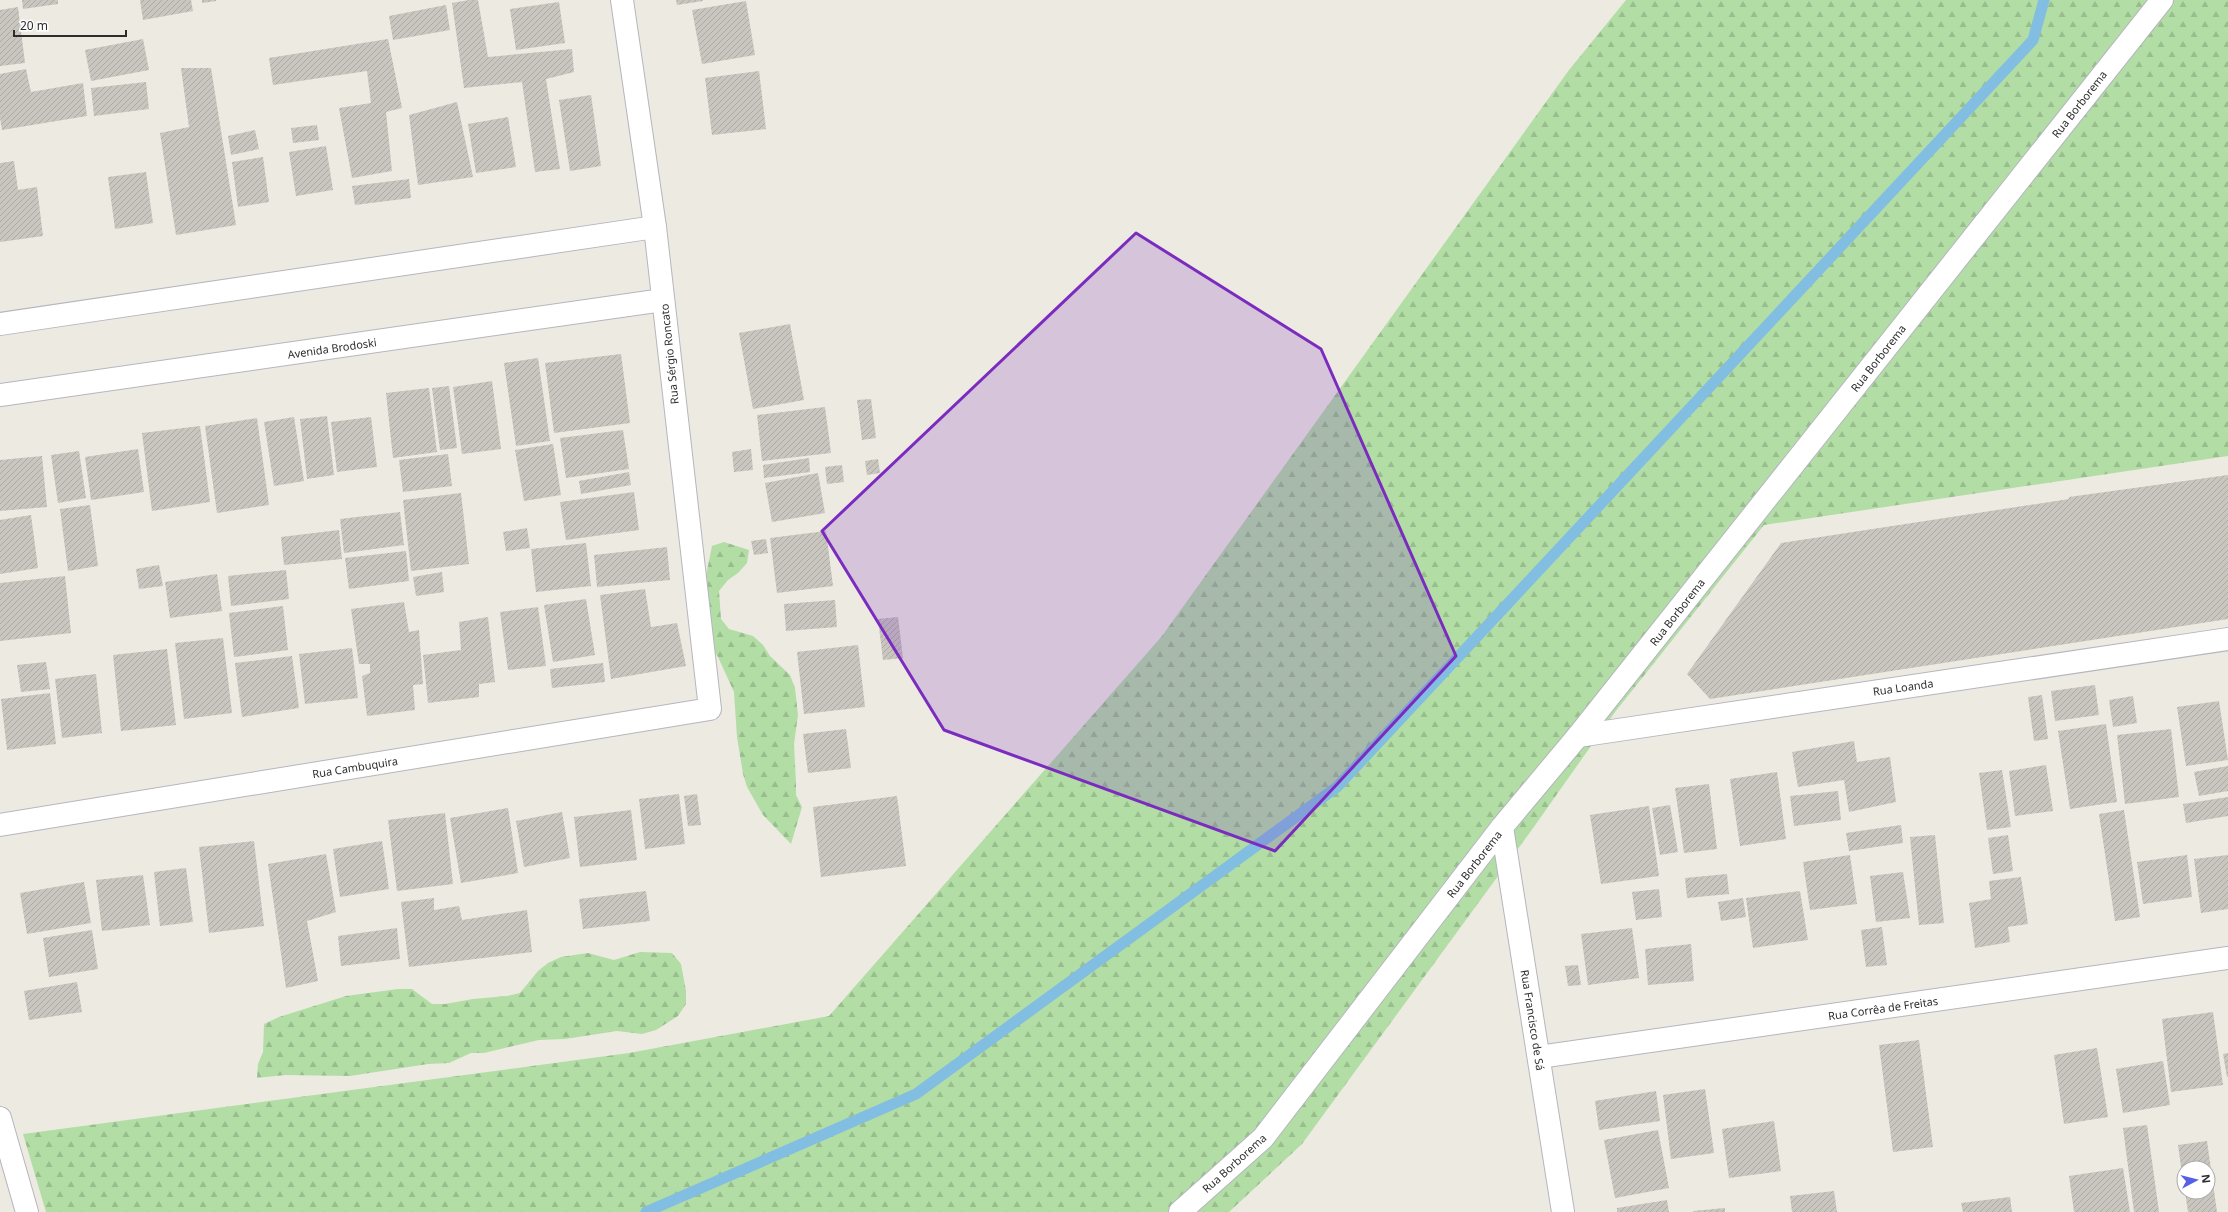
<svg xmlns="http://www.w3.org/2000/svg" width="2228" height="1212" font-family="'Noto Sans',sans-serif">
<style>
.forest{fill:url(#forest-firs)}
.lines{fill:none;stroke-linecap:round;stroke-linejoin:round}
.stream{stroke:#82bde2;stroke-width:11}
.building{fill:url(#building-hatch)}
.street-casing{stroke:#b5b6bf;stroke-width:24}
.secondary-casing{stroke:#b5b6bf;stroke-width:24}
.street{stroke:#fff;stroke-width:22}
.secondary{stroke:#fff;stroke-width:22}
.marked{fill:#7b2cbf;fill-opacity:0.2;stroke:#7b2cbf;stroke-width:3;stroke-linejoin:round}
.labels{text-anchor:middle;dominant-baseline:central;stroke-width:3;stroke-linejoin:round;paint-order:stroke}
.street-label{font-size:11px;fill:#2d2d2d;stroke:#fff}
</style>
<defs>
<pattern id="forest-firs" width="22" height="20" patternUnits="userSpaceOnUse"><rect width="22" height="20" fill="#b2dda5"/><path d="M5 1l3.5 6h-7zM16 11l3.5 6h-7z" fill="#99be8e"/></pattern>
<pattern id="building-hatch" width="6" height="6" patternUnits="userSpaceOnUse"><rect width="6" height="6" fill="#c9c6c0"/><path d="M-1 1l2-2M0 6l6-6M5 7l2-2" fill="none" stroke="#adaaa5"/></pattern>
</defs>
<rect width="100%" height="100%" fill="#edeae2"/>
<g class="forest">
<polygon points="1626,0 2228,0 2228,456 1764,525 1615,712 1531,831 1302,1144 1229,1212 46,1212 23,1134 629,1053 829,1016 1162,636 1569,70"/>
<polygon points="724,542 749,550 747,563 738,573 728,580 719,591 721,619 729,629 753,636 763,645 770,656 790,675 795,688 798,715 794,744 796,783 796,795 802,807 791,844 763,815 747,787 743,774 737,737 734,692 718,657 711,647 705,580 712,546"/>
<polygon points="640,952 672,953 681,964 686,991 686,1004 678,1016 656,1030 642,1034 617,1031 565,1039 539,1040 484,1053 471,1053 449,1063 428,1064 350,1076 285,1075 257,1078 258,1064 263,1052 264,1024 279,1017 346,996 398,989 412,989 432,1004 445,1004 473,999 507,996 520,993 538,971 548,963 561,957 588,953 614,960"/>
</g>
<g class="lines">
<polyline class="stream" points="646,1212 916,1094 1337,787 2033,40 2044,0"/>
</g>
<g class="building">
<polygon points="22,0 58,0 58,4 23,9"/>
<polygon points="140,0 191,0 193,11 143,20"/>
<polygon points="202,0 216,0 216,1 202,3"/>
<polygon points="469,0 478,0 488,57 572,49 574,72 546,79 560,169 535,172 522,82 464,88 452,3"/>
<polygon points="676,0 703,0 703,1 677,5"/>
<polygon points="746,1 755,55 702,64 692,10"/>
<polygon points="559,2 565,43 516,50 510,9"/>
<polygon points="446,5 450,30 393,40 389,16"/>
<polygon points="18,7 25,63 0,66 0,10"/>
<polygon points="143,39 149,70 91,81 85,50"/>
<polygon points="388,39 402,108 386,112 392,171 352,178 339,108 371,103 367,71 273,85 269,58"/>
<polygon points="181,68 211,68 236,225 176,235 160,133 189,127"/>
<polygon points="26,69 31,92 83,83 87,116 2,130 0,118 0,74"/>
<polygon points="759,71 766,129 712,135 705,78"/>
<polygon points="146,82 149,109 94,116 91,88"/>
<polygon points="591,95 601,166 570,171 559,100"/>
<polygon points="457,102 473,177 418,185 409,115"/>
<polygon points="508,117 516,167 476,173 468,124"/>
<polygon points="317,125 319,140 293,143 291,128"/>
<polygon points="255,130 259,149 231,155 228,136"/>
<polygon points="326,146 333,190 296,196 289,152"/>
<polygon points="263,157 269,202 238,207 232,162"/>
<polygon points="14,161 18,190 37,187 43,236 0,242 0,163"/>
<polygon points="146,172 153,223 115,229 108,177"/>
<polygon points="409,179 411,198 355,205 352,186"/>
<polygon points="790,324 804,400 753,409 739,333"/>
<polygon points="621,354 630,423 554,433 545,363"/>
<polygon points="538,358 550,441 516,446 504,363"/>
<polygon points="492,381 501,449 462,454 453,387"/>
<polygon points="449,386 457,448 440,450 432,388"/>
<polygon points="429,388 437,452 393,458 386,393"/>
<polygon points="871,399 876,438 862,440 857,400"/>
<polygon points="825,407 831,453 762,461 757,415"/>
<polygon points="327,416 334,475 307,479 300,419"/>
<polygon points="294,417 304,481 274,486 264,422"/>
<polygon points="371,417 377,467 337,472 331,422"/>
<polygon points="257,418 269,505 217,513 205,426"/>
<polygon points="200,426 210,502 152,511 142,433"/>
<polygon points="623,430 629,469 566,478 560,438"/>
<polygon points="553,444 561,495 524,501 515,450"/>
<polygon points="138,449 144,492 91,500 85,457"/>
<polygon points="751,449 753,470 734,472 732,452"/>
<polygon points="79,451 86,498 58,503 51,455"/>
<polygon points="448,454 452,486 403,492 399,460"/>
<polygon points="42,456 47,507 0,511 0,460"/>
<polygon points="809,458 810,472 764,478 763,465"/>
<polygon points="878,459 880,473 867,475 865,461"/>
<polygon points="842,465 844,482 827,484 825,467"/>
<polygon points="629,472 631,485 581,494 579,481"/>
<polygon points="818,473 825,513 772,522 765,483"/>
<polygon points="2228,475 2228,619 1710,699 1687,674 1781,543 2069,499 2069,497"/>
<polygon points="634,492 639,530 566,540 560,502"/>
<polygon points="461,493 469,564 411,571 403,500"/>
<polygon points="90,505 98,566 68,571 60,509"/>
<polygon points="400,512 404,545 344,553 340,519"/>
<polygon points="31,515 38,568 0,574 0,520"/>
<polygon points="527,528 530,548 506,551 503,532"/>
<polygon points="339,530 342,559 284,565 281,537"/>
<polygon points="826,531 833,586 777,593 770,538"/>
<polygon points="766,539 768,553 754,555 751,541"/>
<polygon points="586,543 591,586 536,592 531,549"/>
<polygon points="667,547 670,580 597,587 594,555"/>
<polygon points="406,551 409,581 349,589 345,558"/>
<polygon points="159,565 163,586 139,589 136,569"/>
<polygon points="286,570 289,599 231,606 228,576"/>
<polygon points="442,572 444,592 416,596 413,577"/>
<polygon points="217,574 222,611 170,618 165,582"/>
<polygon points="65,576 71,633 0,641 0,583"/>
<polygon points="645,589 651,627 677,623 686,666 611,679 600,595"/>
<polygon points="586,599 595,655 553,662 544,605"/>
<polygon points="835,600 837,627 786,631 784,604"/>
<polygon points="404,602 409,632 419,630 423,684 413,685 415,710 367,716 362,676 370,673 370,664 359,664 351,609"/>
<polygon points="283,606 288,650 234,657 229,613"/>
<polygon points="538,607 546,666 508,670 500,612"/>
<polygon points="488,617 495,682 479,684 479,697 428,703 423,655 461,650 459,622"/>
<polygon points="898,617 903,658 883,660 878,619"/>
<polygon points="223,638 232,713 184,719 175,643"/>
<polygon points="858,645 865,707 804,714 797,652"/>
<polygon points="352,648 358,698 305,704 299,654"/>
<polygon points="167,649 176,725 121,731 113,655"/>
<polygon points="292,656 299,708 242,717 235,663"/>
<polygon points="46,662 50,689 21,692 17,665"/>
<polygon points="603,663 605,682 552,688 550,669"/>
<polygon points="96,674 102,733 62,738 55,679"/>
<polygon points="2095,685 2099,715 2055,721 2051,691"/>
<polygon points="50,693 56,744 7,750 1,699"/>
<polygon points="2042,695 2048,739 2034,741 2028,697"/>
<polygon points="2133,696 2137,723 2113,727 2109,700"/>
<polygon points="2219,701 2228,760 2186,766 2177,707"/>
<polygon points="2106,724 2117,802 2070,809 2058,731"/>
<polygon points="846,729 851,768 808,773 803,734"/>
<polygon points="2171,729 2179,797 2125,804 2117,735"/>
<polygon points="1854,741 1857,762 1890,757 1896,802 1849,812 1844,780 1798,787 1792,752"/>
<polygon points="2046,765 2053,811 2015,816 2009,771"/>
<polygon points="2228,766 2228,791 2199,796 2194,772"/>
<polygon points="2002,770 2011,827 1987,830 1979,773"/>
<polygon points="1777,772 1786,839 1740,846 1730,779"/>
<polygon points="1709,784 1717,849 1684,853 1675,788"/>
<polygon points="1838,791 1841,820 1794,826 1790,796"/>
<polygon points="679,794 685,844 645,849 639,799"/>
<polygon points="697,794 701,825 688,826 684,796"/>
<polygon points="897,796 906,866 821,877 813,807"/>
<polygon points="2228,797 2228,816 2186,823 2183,804"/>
<polygon points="1670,805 1678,852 1660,855 1652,808"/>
<polygon points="1649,806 1659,876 1601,884 1590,815"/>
<polygon points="508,808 518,873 461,883 450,818"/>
<polygon points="631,810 637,860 580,867 574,817"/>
<polygon points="2124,810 2140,917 2115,921 2099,814"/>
<polygon points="562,812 570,858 524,867 516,821"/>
<polygon points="445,813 453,884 397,891 388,820"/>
<polygon points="1901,825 1903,843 1849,851 1846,833"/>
<polygon points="1935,835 1944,923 1919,925 1910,837"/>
<polygon points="2008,835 2013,871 1993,874 1988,838"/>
<polygon points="254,841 264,926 209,933 199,847"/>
<polygon points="382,841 389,889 340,897 333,849"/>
<polygon points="326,854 336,912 307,921 318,981 286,988 268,864"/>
<polygon points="1850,855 1857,904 1810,910 1803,862"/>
<polygon points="2187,855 2192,897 2143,904 2137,862"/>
<polygon points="2228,855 2228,909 2201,913 2194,859"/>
<polygon points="186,868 193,922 160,926 154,872"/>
<polygon points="1903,872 1910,918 1876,922 1870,876"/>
<polygon points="1727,874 1729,894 1687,898 1685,878"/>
<polygon points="143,875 150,925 102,931 96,880"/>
<polygon points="2021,877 2028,924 2008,927 2010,942 1975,948 1969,903 1991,899 1989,881"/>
<polygon points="84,882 91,923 27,934 20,893"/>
<polygon points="1659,889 1662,917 1636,920 1632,892"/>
<polygon points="646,891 650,921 583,929 579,899"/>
<polygon points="1800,891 1808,940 1753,948 1746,898"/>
<polygon points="434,898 434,910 459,906 462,920 527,910 532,952 409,967 401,902"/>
<polygon points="1743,898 1746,917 1721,921 1718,902"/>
<polygon points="1882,927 1887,965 1866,967 1861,930"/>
<polygon points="397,928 400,959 341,966 338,936"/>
<polygon points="1632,928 1639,978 1588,985 1581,934"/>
<polygon points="92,930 98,969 49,977 43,938"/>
<polygon points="1691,944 1694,981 1648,985 1645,949"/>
<polygon points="1578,965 1581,985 1568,986 1565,966"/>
<polygon points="77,982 82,1012 29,1020 24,991"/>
<polygon points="2213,1012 2223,1085 2171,1092 2162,1019"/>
<polygon points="1919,1040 1933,1147 1893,1152 1879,1045"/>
<polygon points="2097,1048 2108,1117 2064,1124 2054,1055"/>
<polygon points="2228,1053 2228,1077 2227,1077 2223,1054"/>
<polygon points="2163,1061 2170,1105 2123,1113 2116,1069"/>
<polygon points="1705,1089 1714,1153 1671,1159 1663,1095"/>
<polygon points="1656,1091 1660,1121 1599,1130 1595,1101"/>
<polygon points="1774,1121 1781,1171 1729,1178 1722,1129"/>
<polygon points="2147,1125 2159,1212 2134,1212 2123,1128"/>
<polygon points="1658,1130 1669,1188 1615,1198 1604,1140"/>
<polygon points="2207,1141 2217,1212 2188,1212 2185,1192 2208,1192 2208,1168 2184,1168 2183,1181 2178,1145"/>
<polygon points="2123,1168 2130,1212 2074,1212 2069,1176"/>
<polygon points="1834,1191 1837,1212 1792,1212 1790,1196"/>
<polygon points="2010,1197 2012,1212 1963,1212 1961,1203"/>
<polygon points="1667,1200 1669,1212 1617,1212 1617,1208"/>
<polygon points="1725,1208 1725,1212 1693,1212 1693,1211"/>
</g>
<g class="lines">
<g class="street-casing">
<g id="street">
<polyline points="1578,736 2228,639"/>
<polyline points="0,825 710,709 655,227 622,0"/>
<polyline points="1502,827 1563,1212"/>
<polyline points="1539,1057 2228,958"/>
<polyline points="0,1118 27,1212"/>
<polyline points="1180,1212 1263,1138 1502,827 1578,736 2162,0"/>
</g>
</g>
<g class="secondary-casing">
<g id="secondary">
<polyline points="0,324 655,227"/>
<polyline points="0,395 663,300"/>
</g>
</g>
<use href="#street" class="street"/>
<use href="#secondary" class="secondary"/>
</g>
<path class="marked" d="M1136,233L1321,349L1456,656L1275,851L944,730L822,531Z"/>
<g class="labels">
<g class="street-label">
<text transform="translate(2079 104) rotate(-52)">Rua Borborema</text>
<text transform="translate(332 348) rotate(-8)">Avenida Brodoski</text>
<text transform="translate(669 354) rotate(-96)">Rua Sérgio Roncato</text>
<text transform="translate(1878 358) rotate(-52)">Rua Borborema</text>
<text transform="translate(1677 612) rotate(-52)">Rua Borborema</text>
<text transform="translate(1903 687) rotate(-8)">Rua Loanda</text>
<text transform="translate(355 767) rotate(-9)">Rua Cambuquira</text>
<text transform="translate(1474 864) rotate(-52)">Rua Borborema</text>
<text transform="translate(1883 1008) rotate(-8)">Rua Corrêa de Freitas</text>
<text transform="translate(1533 1020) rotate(81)">Rua Francisco de Sá</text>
<text transform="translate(1234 1163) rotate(-42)">Rua Borborema</text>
</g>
</g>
<g transform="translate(2196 1180) rotate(83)"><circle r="19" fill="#ffffff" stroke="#ababab"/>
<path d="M0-3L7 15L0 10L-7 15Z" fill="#5660e6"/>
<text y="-6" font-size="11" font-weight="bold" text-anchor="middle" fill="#2d2d2d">N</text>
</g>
<path d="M14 30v6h112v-6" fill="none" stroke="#2d2d2d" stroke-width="2"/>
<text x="20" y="30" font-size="12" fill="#2d2d2d" stroke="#ffffff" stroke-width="3" paint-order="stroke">20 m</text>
</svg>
